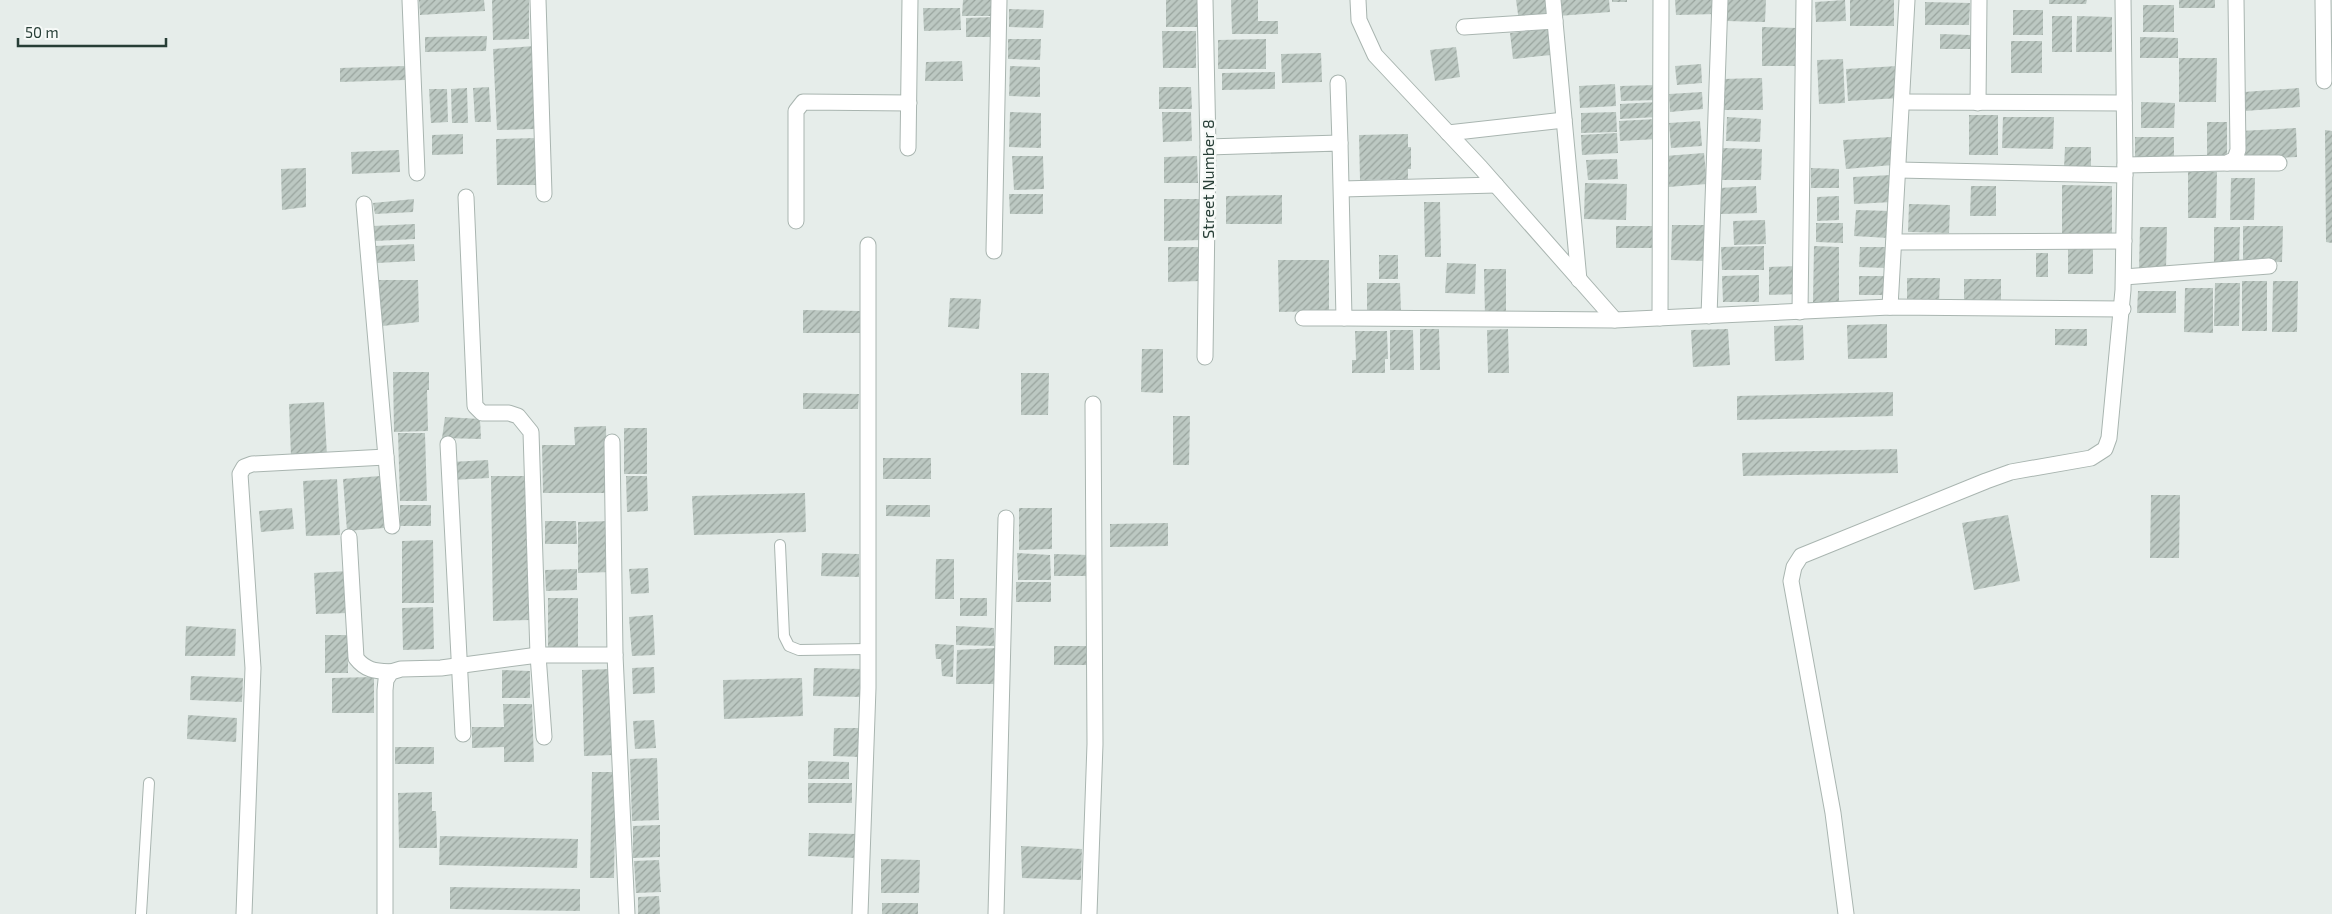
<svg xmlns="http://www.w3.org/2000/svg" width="2332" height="914" font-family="'Exo 2',sans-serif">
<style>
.building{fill:url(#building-hatch)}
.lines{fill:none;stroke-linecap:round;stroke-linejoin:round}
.service-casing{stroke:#a9b5b0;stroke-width:12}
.minor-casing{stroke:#a9b5b0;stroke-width:17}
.service{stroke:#fff;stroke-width:10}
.minor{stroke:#fff;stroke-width:15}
.labels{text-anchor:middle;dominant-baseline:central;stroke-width:5;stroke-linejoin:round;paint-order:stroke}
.street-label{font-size:16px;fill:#273e36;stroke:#f7faf8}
</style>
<defs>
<pattern id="building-hatch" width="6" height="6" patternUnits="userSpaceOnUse" patternTransform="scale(1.25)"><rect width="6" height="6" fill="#bcc8c2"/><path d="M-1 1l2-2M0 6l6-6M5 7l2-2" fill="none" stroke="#99a49e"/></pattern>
</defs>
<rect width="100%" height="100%" fill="#e6edea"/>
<g class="building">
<polygon points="419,0 484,0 485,11 420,15"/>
<polygon points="492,0 529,0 529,39 493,40"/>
<polygon points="963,0 991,0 991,16 962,16"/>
<rect x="1166" y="0" width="35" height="27"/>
<polygon points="1231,0 1258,0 1258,21 1278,21 1278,34 1232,34"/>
<polygon points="1516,0 1548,0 1550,17 1519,21"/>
<polygon points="1561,0 1609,0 1610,12 1558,16 1557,9 1562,8"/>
<rect x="1612" y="0" width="15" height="2"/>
<polygon points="1675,0 1716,0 1716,14 1676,15"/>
<polygon points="1726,0 1766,0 1765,22 1726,21"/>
<polygon points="1845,0 1846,21 1816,22 1815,2"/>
<rect x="1850" y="0" width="44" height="26"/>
<polygon points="2049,0 2087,0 2086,4 2049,4"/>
<rect x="2179" y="0" width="36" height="8"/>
<polygon points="1925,2 1970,3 1969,25 1925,25"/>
<rect x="2143" y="5" width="31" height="27"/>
<polygon points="923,8 960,8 961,30 924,31"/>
<polygon points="1009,9 1044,10 1043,28 1009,27"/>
<rect x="2013" y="10" width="30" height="25"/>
<rect x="2052" y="16" width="20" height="36"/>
<polygon points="2077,16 2112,17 2112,52 2076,52"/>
<polygon points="995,17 994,37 966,37 966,18"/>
<polygon points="1762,27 1798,28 1797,66 1762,66"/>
<polygon points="1549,29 1551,55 1513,59 1510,33"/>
<polygon points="1162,31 1196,31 1196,68 1163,68"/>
<polygon points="1940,34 1970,35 1970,49 1940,49"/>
<polygon points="487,36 486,51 425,52 425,37"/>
<polygon points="2140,37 2178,38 2178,58 2140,58"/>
<polygon points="1008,39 1041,39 1040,60 1008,59"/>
<polygon points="1266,39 1266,69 1218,69 1218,40"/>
<rect x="2011" y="41" width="31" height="32"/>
<polygon points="534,46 535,129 497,130 493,49"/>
<polygon points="1456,47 1460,77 1435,81 1430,50"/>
<polygon points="1321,53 1322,82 1282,83 1281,54"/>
<polygon points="2179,58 2217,58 2216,102 2179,102"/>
<polygon points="1843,59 1845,103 1819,104 1817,60"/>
<polygon points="962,61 963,81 925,81 926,62"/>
<polygon points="1701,64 1702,83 1677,85 1675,66"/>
<polygon points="405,66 405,80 340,82 340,68"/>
<polygon points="1010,66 1040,67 1040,97 1009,96"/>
<polygon points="1898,66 1900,98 1848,101 1846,69"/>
<polygon points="1275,72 1275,89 1222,90 1222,73"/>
<polygon points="1762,78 1763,110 1722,110 1722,79"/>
<polygon points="1615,84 1616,106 1580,108 1579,86"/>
<polygon points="1657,85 1657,100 1621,101 1620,86"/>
<polygon points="489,87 491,122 475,122 473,88"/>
<polygon points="1159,87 1191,87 1192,109 1159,109"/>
<polygon points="467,88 468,123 452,123 451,89"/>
<polygon points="2299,88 2300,107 2245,111 2244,92"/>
<polygon points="429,89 447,89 448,122 431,123"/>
<polygon points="1702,92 1703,109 1670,112 1669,94"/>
<polygon points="1657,102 1657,117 1620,119 1620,104"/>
<polygon points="2141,102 2175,103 2174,128 2141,128"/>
<polygon points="1010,112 1041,113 1041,148 1009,147"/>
<polygon points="1162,112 1191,112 1192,141 1163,142"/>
<polygon points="1616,112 1617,132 1581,133 1581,113"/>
<rect x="1969" y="115" width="29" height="40"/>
<polygon points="1727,117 1761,119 1760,142 1726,141"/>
<polygon points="2003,117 2054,117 2053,149 2002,148"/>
<polygon points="1657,119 1657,139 1620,141 1619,121"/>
<polygon points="1700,121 1702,146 1671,148 1669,123"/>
<rect x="2207" y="122" width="20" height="33"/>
<polygon points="2296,128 2297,157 2241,160 2240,131"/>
<polygon points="2325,130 2332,131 2332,243 2326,242"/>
<polygon points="1617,133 1618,153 1582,155 1581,135"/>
<polygon points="463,134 463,154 432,155 432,135"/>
<polygon points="1408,134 1408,147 1411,147 1411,169 1408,169 1408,179 1360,180 1359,135"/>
<polygon points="1891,137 1893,165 1846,169 1843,140"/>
<polygon points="2135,137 2174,137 2174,162 2135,161"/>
<polygon points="536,138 536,185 497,185 496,139"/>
<polygon points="2065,147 2091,147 2091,170 2064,169"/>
<polygon points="1720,148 1762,149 1761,180 1722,180"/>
<polygon points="399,150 400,172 352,174 351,152"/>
<polygon points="1704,153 1707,184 1668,187 1665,156"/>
<polygon points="1012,156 1043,156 1044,189 1014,190"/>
<polygon points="1197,156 1198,183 1164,183 1164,157"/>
<polygon points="1617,159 1618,179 1588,180 1586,160"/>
<polygon points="306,168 306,207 282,210 281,169"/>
<polygon points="1811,168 1839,169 1839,188 1811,188"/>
<polygon points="2188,172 2217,172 2216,218 2188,218"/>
<polygon points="1892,175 1893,202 1854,204 1853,177"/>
<polygon points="2231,178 2255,178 2254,220 2230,220"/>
<polygon points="1585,183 1627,184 1626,220 1584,219"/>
<polygon points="2062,185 2112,186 2112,234 2062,234"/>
<polygon points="1756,186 1757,213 1721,214 1719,188"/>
<polygon points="1971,186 1996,186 1996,216 1970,216"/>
<polygon points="1009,194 1043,194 1043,214 1010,214"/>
<polygon points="1282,195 1282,224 1226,224 1226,196"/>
<polygon points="1839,196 1839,220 1817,221 1817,197"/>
<polygon points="414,199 413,212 375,214 373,203"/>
<polygon points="1164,199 1199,199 1199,224 1202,224 1202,240 1164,241"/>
<polygon points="1424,202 1440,202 1441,257 1425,257"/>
<polygon points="1909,204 1950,205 1949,233 1908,232"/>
<polygon points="1856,210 1890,211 1889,238 1854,236"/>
<polygon points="1765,220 1766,244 1734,245 1733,221"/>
<polygon points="1816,223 1843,223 1843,243 1816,242"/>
<polygon points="415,224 415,239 375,241 373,226"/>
<polygon points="1672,225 1706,225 1705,261 1671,260"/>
<rect x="1616" y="226" width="38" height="22"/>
<polygon points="2243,226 2283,226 2282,262 2243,261"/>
<polygon points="2140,227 2167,227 2166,269 2139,269"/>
<polygon points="2214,227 2240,227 2239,266 2214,266"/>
<polygon points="414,244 415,261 377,263 375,246"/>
<polygon points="1764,246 1764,270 1722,270 1721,247"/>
<polygon points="1814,246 1839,247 1839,302 1813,302"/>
<polygon points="1168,247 1201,247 1201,281 1168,282"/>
<polygon points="1860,247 1886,247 1886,268 1859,267"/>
<rect x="2068" y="249" width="25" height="25"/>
<rect x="2036" y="253" width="12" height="24"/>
<rect x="1379" y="255" width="19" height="24"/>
<polygon points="1278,260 1329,260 1329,311 1279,312"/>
<polygon points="1447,263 1476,264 1475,294 1445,293"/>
<polygon points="1798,266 1798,294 1769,295 1769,267"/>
<polygon points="1484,269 1506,269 1506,316 1485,316"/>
<polygon points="1759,275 1759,302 1723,302 1722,276"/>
<rect x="1859" y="276" width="30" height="19"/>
<polygon points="1907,278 1940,278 1939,303 1907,303"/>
<rect x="1964" y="279" width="37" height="26"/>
<polygon points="378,280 418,280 419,322 382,326"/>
<rect x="2242" y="281" width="25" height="50"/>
<polygon points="2273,281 2298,281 2297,332 2272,332"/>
<polygon points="1367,283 1400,283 1401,313 1367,313"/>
<polygon points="2215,283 2240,283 2239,326 2214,326"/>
<polygon points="2185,288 2213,288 2213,333 2184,332"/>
<polygon points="2138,291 2176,291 2176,313 2137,313"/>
<polygon points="950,298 981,299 979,329 948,327"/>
<polygon points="803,310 862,311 862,333 803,333"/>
<polygon points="1887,324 1887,358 1848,359 1847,325"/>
<polygon points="1803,325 1804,360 1775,361 1774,326"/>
<polygon points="1420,329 1439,329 1440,370 1420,370"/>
<polygon points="1508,329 1509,373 1488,373 1487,330"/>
<polygon points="1728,329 1730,365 1693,367 1691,330"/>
<polygon points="2055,329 2087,329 2087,346 2055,345"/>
<polygon points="1390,330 1413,330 1414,370 1390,370"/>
<polygon points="1355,331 1387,331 1388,359 1385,359 1385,373 1352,373 1352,360 1356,360"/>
<polygon points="1142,349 1163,349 1163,393 1141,392"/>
<polygon points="393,372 429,372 429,390 427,390 428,431 394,432"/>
<polygon points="1021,373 1049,373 1048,415 1021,415"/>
<polygon points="1893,392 1893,416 1737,420 1737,396"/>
<polygon points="803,393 859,394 858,409 803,409"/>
<polygon points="324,402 327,456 291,457 289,404"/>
<polygon points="1173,416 1190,416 1189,465 1173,465"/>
<polygon points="445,417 480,419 481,439 442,438"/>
<polygon points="606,426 607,493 543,493 542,445 575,445 574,427"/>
<rect x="624" y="428" width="23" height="46"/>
<polygon points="398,433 425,433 427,501 400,501"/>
<polygon points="1897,449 1898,473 1743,476 1742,453"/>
<rect x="883" y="458" width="48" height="21"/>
<polygon points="488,460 489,478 452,480 451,462"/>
<polygon points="380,476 384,528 347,531 343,479"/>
<polygon points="491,476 528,476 530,620 493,621"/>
<polygon points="626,476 647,476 648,511 627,512"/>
<polygon points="337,479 340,535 306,536 303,481"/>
<polygon points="805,493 806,532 694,535 692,496"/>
<polygon points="2151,495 2180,495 2179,558 2150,558"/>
<rect x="400" y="505" width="31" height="21"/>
<polygon points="886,505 930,505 930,517 886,516"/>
<polygon points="292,508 294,529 261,532 259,511"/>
<polygon points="1019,508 1052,508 1052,549 1019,550"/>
<polygon points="2008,515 2020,581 1974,590 1962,523"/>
<polygon points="545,521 576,521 577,544 545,544"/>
<polygon points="610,521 611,572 578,573 578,522"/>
<polygon points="1168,523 1168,546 1110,547 1110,524"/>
<polygon points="433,540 434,603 402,603 402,541"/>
<polygon points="822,553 859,554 859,577 821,576"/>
<polygon points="1017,553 1050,555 1051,580 1018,580"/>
<polygon points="1054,554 1089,555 1089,576 1054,576"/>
<polygon points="936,559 954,559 954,599 935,599"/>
<polygon points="648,568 649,593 631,594 629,569"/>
<polygon points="577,569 577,590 546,591 545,570"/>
<polygon points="347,571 349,613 316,614 314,573"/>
<rect x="1016" y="582" width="35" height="20"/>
<rect x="548" y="598" width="30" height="53"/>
<rect x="960" y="598" width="27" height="18"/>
<polygon points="433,607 434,649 403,650 402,608"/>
<polygon points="653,615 655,655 632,656 629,617"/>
<polygon points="186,626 236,629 235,656 185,656"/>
<polygon points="956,626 994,628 994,646 956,645"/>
<rect x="325" y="635" width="23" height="38"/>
<polygon points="935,644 954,645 953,677 942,676 941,659 936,659"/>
<rect x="1054" y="646" width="36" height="19"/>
<polygon points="996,648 996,684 956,684 957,650"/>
<polygon points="654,667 655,693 633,694 632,668"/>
<polygon points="814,668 863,669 863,697 813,696"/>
<polygon points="612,669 614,755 584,756 582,670"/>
<polygon points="502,670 530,671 530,698 502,698"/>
<polygon points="191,676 243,678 242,702 190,700"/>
<polygon points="374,677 374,713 332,713 332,678"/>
<polygon points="802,678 803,716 724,719 723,680"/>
<polygon points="503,704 532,704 534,762 504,762 504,747 472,748 472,727 504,727"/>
<polygon points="188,715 237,718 236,742 187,739"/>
<polygon points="654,720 656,748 635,749 633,721"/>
<polygon points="834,728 861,728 861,757 833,756"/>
<rect x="395" y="747" width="39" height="17"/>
<polygon points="657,758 659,820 632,821 630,759"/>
<polygon points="808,761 849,762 849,779 808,779"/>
<polygon points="592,772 616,772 614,878 590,878"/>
<rect x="808" y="783" width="44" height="20"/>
<polygon points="432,792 432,811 436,811 437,848 399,848 398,793"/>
<polygon points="660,825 660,857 633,858 633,826"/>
<polygon points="809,833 859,834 858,858 808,856"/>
<polygon points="440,836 578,839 577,868 439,865"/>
<polygon points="1021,846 1082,849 1081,880 1022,878"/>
<polygon points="881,859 920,860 919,893 881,893"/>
<polygon points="659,860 661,892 636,893 634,861"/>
<polygon points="450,887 580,889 580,911 450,909"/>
<polygon points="659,896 660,914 638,914 638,897"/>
<rect x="882" y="903" width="36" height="11"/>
</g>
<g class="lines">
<g class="service-casing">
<g id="service">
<polyline points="780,545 784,636 789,646 799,650 868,649"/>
<polyline points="141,914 149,783"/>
</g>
</g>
<g class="minor-casing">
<g id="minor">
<polyline points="410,0 417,173"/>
<polyline points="538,0 544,194"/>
<polyline points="1205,0 1208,147 1205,357"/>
<polyline points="1358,0 1359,20 1375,55 1481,168 1615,320 1890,307 2123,309"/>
<polyline points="1553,0 1579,280"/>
<polyline points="2323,0 2324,81"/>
<polyline points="1464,27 1555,21"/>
<polyline points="1338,83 1340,143"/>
<polyline points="1902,102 2124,103"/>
<polyline points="1978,103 1979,0"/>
<polyline points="1448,133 1564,120"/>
<polyline points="1208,147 1340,143 1344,318 1615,320"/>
<polyline points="908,148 910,0"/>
<polyline points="2227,163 2279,163"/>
<polyline points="2125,165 2227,163 2235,159 2238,150 2236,0"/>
<polyline points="1898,170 2125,175"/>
<polyline points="1342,189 1496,185"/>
<polyline points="466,197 475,406 482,413 509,413 518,416 531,432 538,655 544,737"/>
<polyline points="796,221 796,111 803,102 909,103"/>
<polyline points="1894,242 2124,241"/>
<polyline points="994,251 999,0"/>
<polyline points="2124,277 2269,266"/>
<polyline points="1890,307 1907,0"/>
<polyline points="1800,312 1804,0"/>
<polyline points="1709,316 1720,0"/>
<polyline points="1303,318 1344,318"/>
<polyline points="1660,318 1661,0"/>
<polyline points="612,442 615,655 627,914"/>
<polyline points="448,444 463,734"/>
<polyline points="386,457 392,526"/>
<path d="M349,537L356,658C366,671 376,671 391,672"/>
<polyline points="244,914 253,668 240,474 244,467 252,464 386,457 364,204"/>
<polyline points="385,914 385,690 386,680 391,672 401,669 441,668 538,655 615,655"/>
<polyline points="860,914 868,688 868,245"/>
<polyline points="996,914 1006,518"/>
<polyline points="1089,914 1095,744 1093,404"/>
<polyline points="1846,914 1833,813 1791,581 1794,567 1801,556 1986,481 2011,472 2091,458 2105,449 2109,438 2123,290 2125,165 2123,0"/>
</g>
</g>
<use href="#service" class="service"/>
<use href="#minor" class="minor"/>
</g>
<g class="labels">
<g class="street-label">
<text transform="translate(1207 179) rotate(-90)">Street Number 8</text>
</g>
</g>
<path d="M18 38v8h148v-8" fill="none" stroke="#273e36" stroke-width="2.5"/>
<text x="25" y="38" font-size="15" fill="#273e36" stroke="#f7faf8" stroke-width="4" paint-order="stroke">50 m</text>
</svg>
